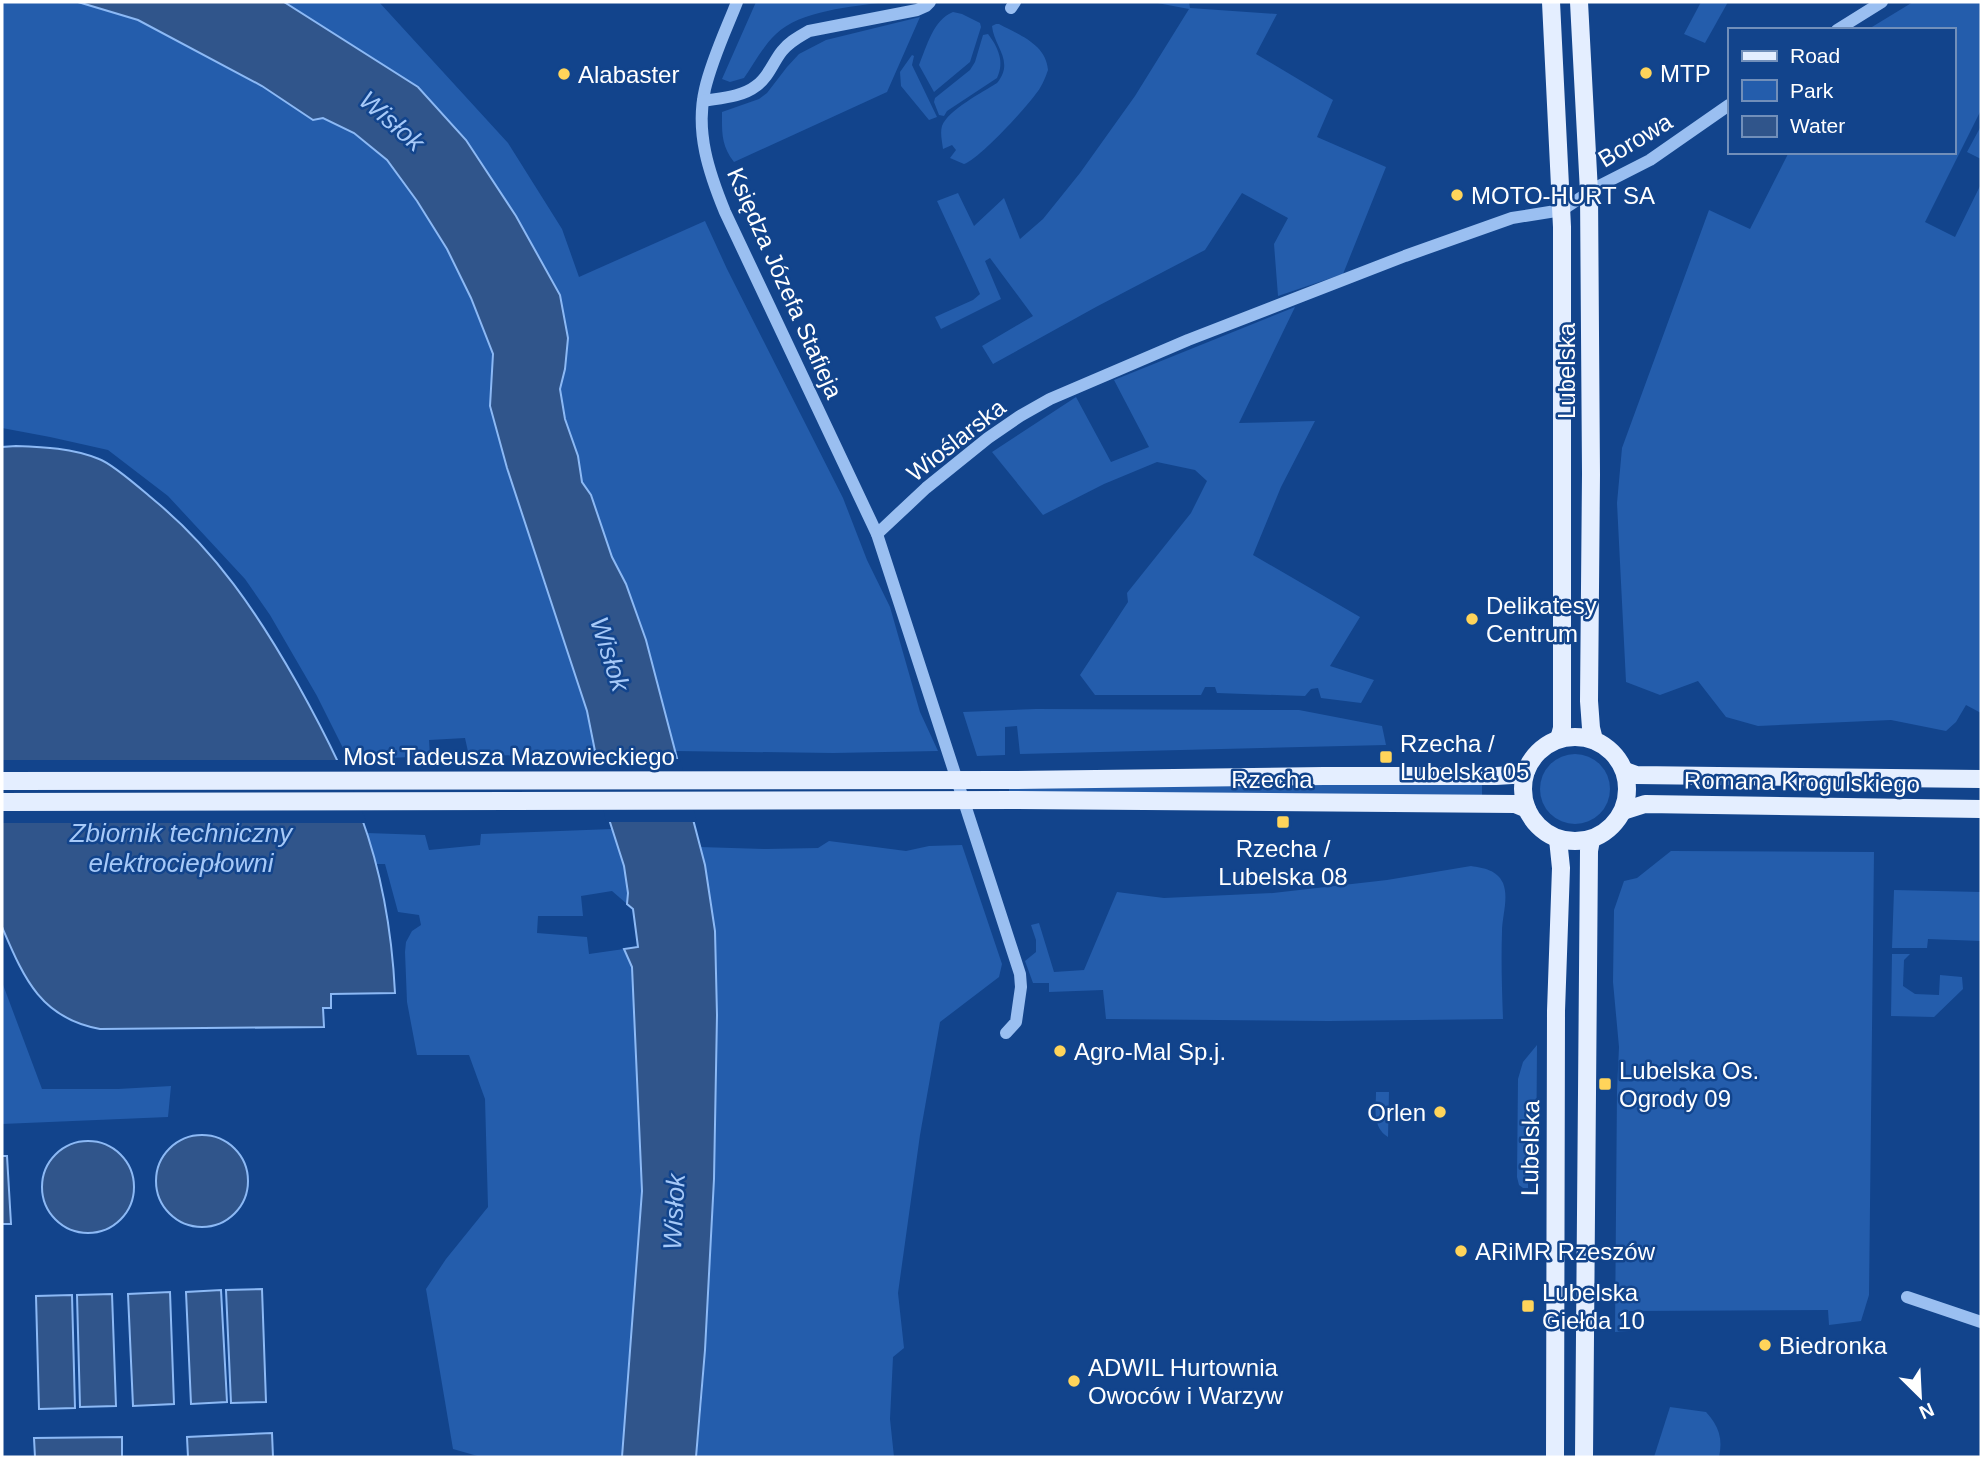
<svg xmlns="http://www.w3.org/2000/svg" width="1983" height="1459" font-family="Helvetica,sans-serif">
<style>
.green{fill:#245dac}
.water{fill:#30558b;stroke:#8cb9f5;stroke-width:2}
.pier{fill:#12448c}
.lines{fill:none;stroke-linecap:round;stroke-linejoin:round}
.minor{stroke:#9abff1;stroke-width:12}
.major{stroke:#e4eeff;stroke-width:18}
.major-bridge{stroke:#e4eeff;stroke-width:18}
.poi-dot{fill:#ffd45a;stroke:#12448c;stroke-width:2.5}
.labels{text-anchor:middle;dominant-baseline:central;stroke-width:5;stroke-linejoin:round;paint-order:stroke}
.poi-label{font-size:24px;fill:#fff;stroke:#12448c;text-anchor:start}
.street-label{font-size:24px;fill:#fff;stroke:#12448c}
.water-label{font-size:26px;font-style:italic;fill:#a6c9f8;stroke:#12448c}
</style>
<rect width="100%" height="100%" fill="#12448c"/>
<g class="green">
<polygon points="2,2 78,2 138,20 262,86 313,120 323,118 354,133 387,160 417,202 447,249 471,298 493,354 490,406 507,468 587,711 596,754 469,756 465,738 429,740 430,756 349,760 317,696 270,615 245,579 168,496 108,450 50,437 2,428"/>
<polygon points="284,2 379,2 508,143 562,229 579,277 705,221 727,269 843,498 867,560 890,607 920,712 938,751 833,753 675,751 646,640 626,584 612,557 591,495 582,482 578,456 565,419 560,389 565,369 568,338 560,295 516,216 466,140 418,87"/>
<path d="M756,2H885C852,7 801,10 776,34C763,46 754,64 744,78L730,82L722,79Z"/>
<polygon points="1152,2 1189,2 1190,8 1277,14 1256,54 1333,100 1317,137 1386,167 1343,274 1278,296 1274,244 1288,218 1242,193 1205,250 1096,307 993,364 982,346 1033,316 990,258 985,261 1001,299 941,329 935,317 973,300 980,294 937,201 958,193 974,226 1004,198 1020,239 1043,219 1080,173 1135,96 1189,9"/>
<polygon points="1701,2 1728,2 1705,43 1684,34"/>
<polygon points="1913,2 1981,2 1981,110 1925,222 1955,237 1981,184 1981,713 1966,705 1956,722 1946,731 1891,720 1758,726 1726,717 1698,681 1660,695 1626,682 1617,503 1622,448 1709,210 1750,229 1789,152 1953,152 1953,30 1867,30"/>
<path d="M953,12L962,14L980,23L981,27L970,62L934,92L919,65C927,46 933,20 953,12Z"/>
<path d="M920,17L887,92L734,162C721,145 722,133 722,112L759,99L767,93L787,67L799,54L826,40Z"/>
<path d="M996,24H999C1019,35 1046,44 1048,70C1045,79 1041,88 1035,95C1024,110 979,159 964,164L950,158L956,150L952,145L943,149C942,141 940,133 942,126C948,110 983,92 997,83C1015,61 994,47 992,26Z"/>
<path d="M988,34C998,47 1005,62 997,78L947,111L944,116L939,115L934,102L935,98L970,70L975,62L983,35Z"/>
<polygon points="912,55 914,56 912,65 937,117 929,120 901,86 900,72"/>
<polygon points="1981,126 1981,159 1967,152"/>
<polygon points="1295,307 1239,423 1315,421 1281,487 1253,555 1360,617 1330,666 1374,680 1361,703 1321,698 1318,688 1311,689 1305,696 1217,693 1215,687 1205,687 1201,695 1095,695 1080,675 1128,602 1127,593 1191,513 1207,481 1195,470 1157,462 1104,484 1043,515 992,452 1076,397 1111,462 1149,447 1114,380"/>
<polygon points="1036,709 1299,710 1382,726 1386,745 1020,754 1017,726 1005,727 1005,755 977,756 963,712"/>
<circle cx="1575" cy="789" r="35"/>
<polygon points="1291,784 1482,784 1482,795 1009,792 1009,789"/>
<path d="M612,829C621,854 629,878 627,904L612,891L581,896L583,916H538L537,933L587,937L589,954L624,949L632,967L642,1191L622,1457H481L453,1449L426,1289L446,1259L488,1207L485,1099L469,1055H417L407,1002L405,952L406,942L412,931L421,925L419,915L398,912L385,864H375L367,833L425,835L429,850L480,845L481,834Z"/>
<path d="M829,841L906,851L929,846L962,845L1002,964L999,977L940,1022L920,1135L898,1293L904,1348L893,1357L890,1419L894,1457H696C703,1404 705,1351 708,1298C712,1232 715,1167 716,1101C717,1017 722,929 700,847L766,849L818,848Z"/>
<polygon points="1671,851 1874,852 1869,1295 1861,1321 1829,1325 1828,1310 1629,1311 1629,1331 1615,1332 1617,1091 1619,1047 1613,982 1614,910 1624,881 1637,878"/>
<path d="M1471,866C1484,868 1497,870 1503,883C1509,898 1502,916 1502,932C1501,961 1502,990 1503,1019L1329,1021L1106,1019L1103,990L1049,992V983H1033L1025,961L1036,952V940L1031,925L1039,923L1054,972L1084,970L1117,892L1164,898L1273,893L1387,880Z"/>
<polygon points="1894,890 1981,892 1981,941 1928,939 1927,948 1892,948"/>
<polygon points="1892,954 1910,954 1904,960 1903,986 1915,994 1939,995 1940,975 1962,977 1963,989 1934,1017 1891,1016"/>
<polygon points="2,982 42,1089 118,1089 171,1086 168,1117 2,1124"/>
<polygon points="1537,1045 1536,1182 1528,1183 1528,1188 1523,1188 1519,1185 1517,1177 1518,1079 1523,1062"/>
<path d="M1376,1092H1389L1388,1137C1372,1127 1376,1109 1376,1092Z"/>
<path d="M1670,1407L1706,1412C1719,1426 1723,1439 1719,1457H1654Z"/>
</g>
<g class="water">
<polygon points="78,2 284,2 418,87 466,140 516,216 560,295 568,338 565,369 560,389 565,419 578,456 582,482 591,495 612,557 626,584 646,640 705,865 715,931 717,1015 714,1179 705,1350 696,1457 622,1457 642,1191 632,967 624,949 638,947 633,909 627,904 628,893 624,866 608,816 587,711 507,468 490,406 493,354 471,298 447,249 417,201 387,160 354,133 323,118 313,120 262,86 138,20"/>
<path d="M16,446C44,447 72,448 99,459C113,464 142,490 154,500C215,550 258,614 297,683C321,726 344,770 361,816C382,873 392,933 395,993L331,994V1008H323L324,1027L100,1029C40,1018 24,978 2,927V447Z"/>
<circle cx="202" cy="1181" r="46"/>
<circle cx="88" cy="1187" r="46"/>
<polygon points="2,1156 7,1156 11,1224 2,1224"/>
<polygon points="262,1289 266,1402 231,1403 226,1290"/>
<polygon points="221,1290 227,1402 191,1404 186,1292"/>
<polygon points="170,1292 174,1404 133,1406 128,1294"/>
<polygon points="112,1294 116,1406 80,1407 77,1295"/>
<polygon points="72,1295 75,1408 39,1409 36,1296"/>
<polygon points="272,1433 273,1457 188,1457 187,1437"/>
<polygon points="122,1437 122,1457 35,1457 34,1438"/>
</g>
<g class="pier">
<polygon points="593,759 680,759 697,822 606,822"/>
<polygon points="2,760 341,760 367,823 2,823"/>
</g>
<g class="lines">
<g class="minor">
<path d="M737,2C726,30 712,59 705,89C695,132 709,173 725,212L877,534L1020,974L1021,987L1016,1022L1006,1033"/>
<polyline points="1011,8 1015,2"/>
<polyline points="1837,30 1882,2"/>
<path d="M703,101C720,98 742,97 756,86C769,77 773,62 782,51C790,41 799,37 809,31L917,10L926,6L930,2"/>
<polyline points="877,534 926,488 988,438 1020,416 1050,399 1188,340 1405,256 1512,218 1562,210 1597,187 1650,160 1729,105"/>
<polyline points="1907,1297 1981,1322"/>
</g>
<g class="major">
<polyline points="1551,2 1562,227 1562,728 1559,739"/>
<polyline points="1579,2 1589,192 1591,474 1589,701 1591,728 1594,740"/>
<circle cx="1575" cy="789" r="52"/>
<polyline points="1625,771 1636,775 1981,779"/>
<polyline points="1017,780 1324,776 1496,776 1512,775 1526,771"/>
<polyline points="1017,800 1515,804 1527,809"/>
<polyline points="1623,811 1645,804 1981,809"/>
<polyline points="1555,1457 1556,1011 1561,868 1558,839"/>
<polyline points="1584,1457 1589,851 1591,840"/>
</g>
<g class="major-bridge">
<polyline points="2,781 1017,780"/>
<polyline points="2,802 1017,800"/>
</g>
</g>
<g class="poi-dot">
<circle cx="1646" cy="73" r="7"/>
<circle cx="564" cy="74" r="7"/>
<circle cx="1457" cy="195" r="7"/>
<circle cx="1472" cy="619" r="7"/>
<rect x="1379" y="750" width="14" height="14" rx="3.5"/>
<rect x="1276" y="815" width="14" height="14" rx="3.5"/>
<circle cx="1060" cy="1051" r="7"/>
<rect x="1598" y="1077" width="14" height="14" rx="3.5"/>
<circle cx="1440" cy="1112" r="7"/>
<circle cx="1461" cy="1251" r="7"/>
<rect x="1521" y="1299" width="14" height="14" rx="3.5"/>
<circle cx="1765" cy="1345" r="7"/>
<circle cx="1074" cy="1381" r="7"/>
</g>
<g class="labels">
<g class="poi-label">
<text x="1660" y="73">MTP</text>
<text x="578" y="74">Alabaster</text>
<text x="1471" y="195">MOTO-HURT SA</text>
<text x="1486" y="605">Delikatesy<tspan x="1486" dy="28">Centrum</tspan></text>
<text x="1400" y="743">Rzecha /<tspan x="1400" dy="28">Lubelska 05</tspan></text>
<text x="1283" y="848" text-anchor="middle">Rzecha /<tspan x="1283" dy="28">Lubelska 08</tspan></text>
<text x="1074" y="1051">Agro-Mal Sp.j.</text>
<text x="1619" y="1070">Lubelska Os.<tspan x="1619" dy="28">Ogrody 09</tspan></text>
<text x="1426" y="1112" text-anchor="end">Orlen</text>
<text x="1475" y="1251">ARiMR Rzeszów</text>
<text x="1542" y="1292">Lubelska<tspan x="1542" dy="28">Giełda 10</tspan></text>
<text x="1779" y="1345">Biedronka</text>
<text x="1088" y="1367">ADWIL Hurtownia<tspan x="1088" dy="28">Owoców i Warzyw</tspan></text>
</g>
<g class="street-label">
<text transform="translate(1635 140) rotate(-31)">Borowa</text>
<text transform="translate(785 283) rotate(66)">Księdza Józefa Stafieja</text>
<text transform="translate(1566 371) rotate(-90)">Lubelska</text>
<text transform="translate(956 440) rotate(-38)">Wioślarska</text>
<text x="509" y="756">Most Tadeusza Mazowieckiego</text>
<text x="1272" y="779">Rzecha</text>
<text transform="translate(1802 782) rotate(1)">Romana Krogulskiego</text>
<text transform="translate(1530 1148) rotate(-89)">Lubelska</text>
</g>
<g class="water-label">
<text transform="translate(392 121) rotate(41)">Wisłok</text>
<text transform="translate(610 654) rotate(72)">Wisłok</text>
<text x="181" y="833">Zbiornik techniczny<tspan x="181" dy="30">elektrociepłowni</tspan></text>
<text transform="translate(674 1212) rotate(-87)">Wisłok</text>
</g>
</g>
<rect width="1983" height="1459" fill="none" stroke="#ffffff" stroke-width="7"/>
<rect x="1728" y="28" width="228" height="126" fill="#12448c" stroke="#718fba" stroke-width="2"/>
<rect x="1742" y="51" width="35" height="10" fill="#e4eeff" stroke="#718fba" stroke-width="2"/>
<text x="1790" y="63" font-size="21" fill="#ffffff">Road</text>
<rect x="1742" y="80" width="35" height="21" fill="#245dac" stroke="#718fba" stroke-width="2"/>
<text x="1790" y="98" font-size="21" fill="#ffffff">Park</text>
<rect x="1742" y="116" width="35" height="21" fill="#30558b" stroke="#718fba" stroke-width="2"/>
<text x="1790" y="133" font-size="21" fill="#ffffff">Water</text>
<g transform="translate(1920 1396) rotate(156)" stroke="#12448c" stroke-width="5" paint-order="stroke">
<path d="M0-5L12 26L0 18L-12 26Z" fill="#ffffff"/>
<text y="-10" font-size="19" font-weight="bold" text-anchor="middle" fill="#ffffff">N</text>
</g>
</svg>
